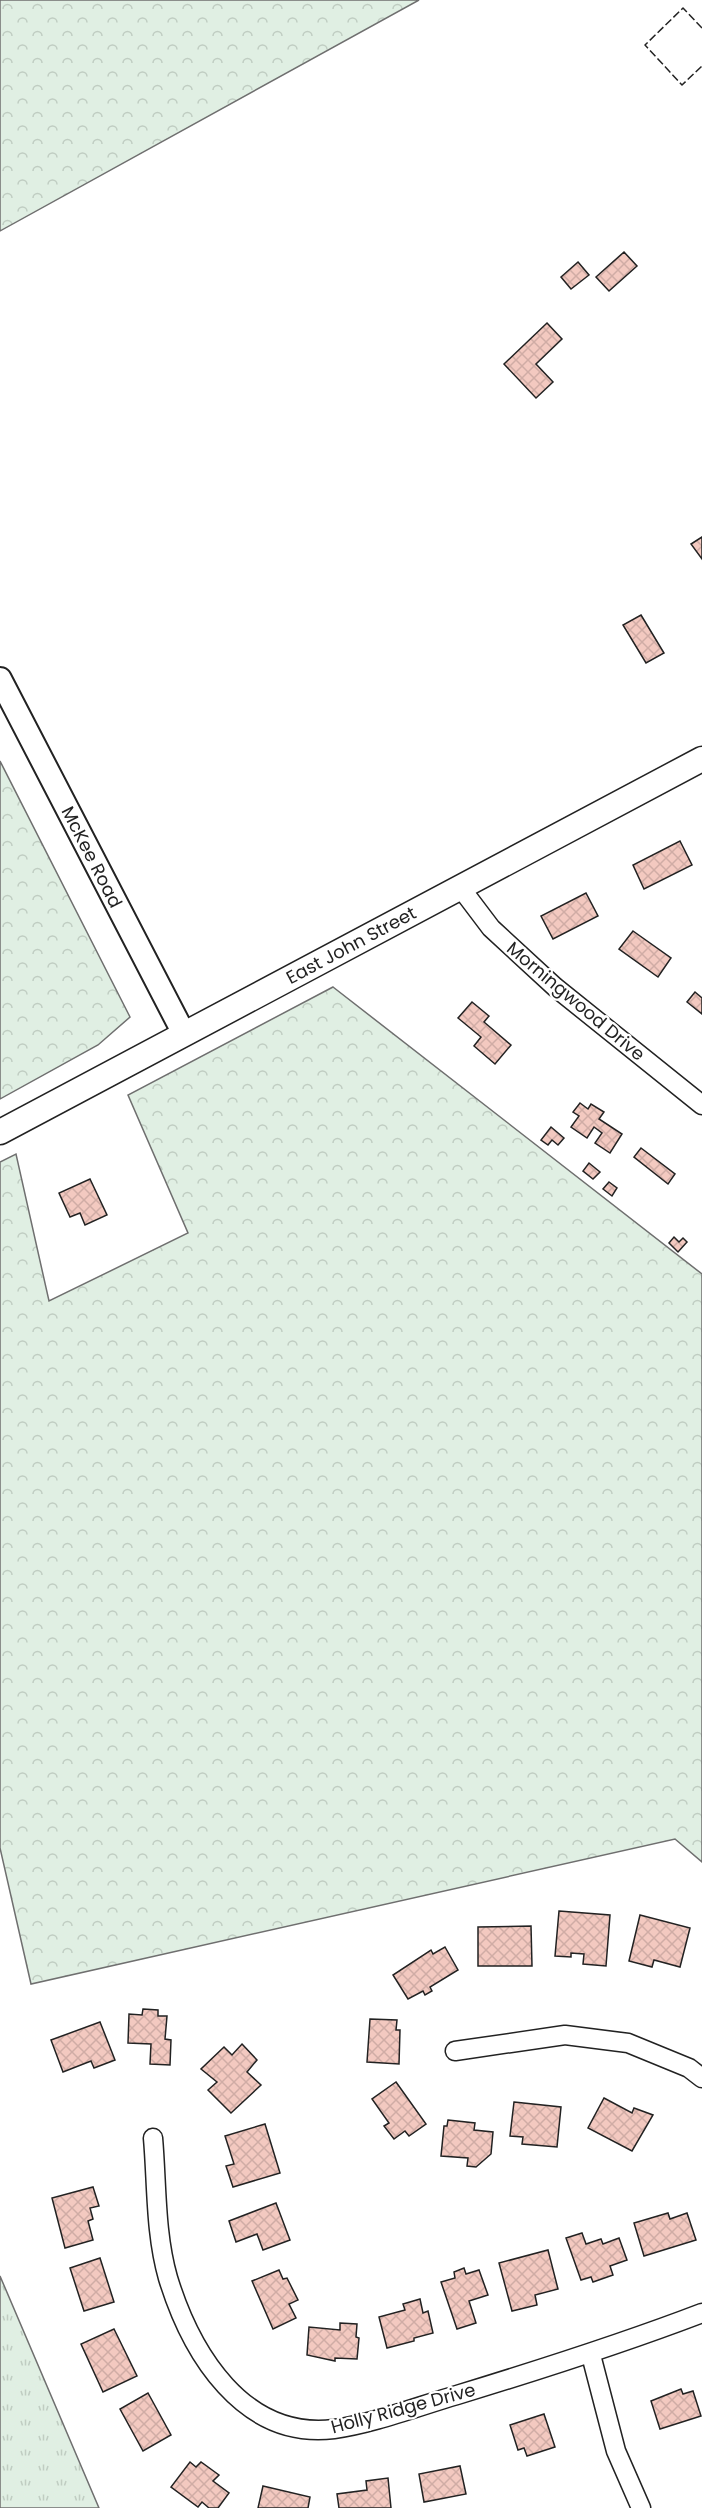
<svg xmlns="http://www.w3.org/2000/svg" width="702" height="2508" font-family="Poppins,sans-serif">
<style>
.grass{fill:url(#grass-tufts);stroke:#6f6f6f;stroke-width:1.5}
.forest{fill:url(#forest-crowns);stroke:#6f6f6f;stroke-width:1.5}
.building{fill:url(#building-cross-hatch);stroke:#222;stroke-width:1.5}
.lines{fill:none;stroke-linecap:round;stroke-linejoin:round}
.minor-casing{stroke:#222;stroke-width:21}
.tertiary-casing{stroke:#222;stroke-width:26}
.secondary-casing{stroke:#222;stroke-width:27}
.minor{stroke:#fff;stroke-width:18}
.tertiary{stroke:#fff;stroke-width:22}
.secondary{stroke:#fff;stroke-width:24}
.fence{stroke:#222;stroke-width:1.5;stroke-dasharray:8 3;stroke-linecap:butt}
.labels{text-anchor:middle;dominant-baseline:central;stroke-width:4.5;stroke-linejoin:round;paint-order:stroke}
.street-label{font-size:18px;fill:#222;stroke:#fff}
</style>
<defs>
<pattern id="grass-tufts" width="24" height="20" patternUnits="userSpaceOnUse" patternTransform="scale(1.5)"><rect width="24" height="20" fill="#e0efe3"/><path d="M3 7l-1-3M5 7V3M7 7l1-3M15 17l-1-3M17 17v-4M19 17l1-3" fill="none" stroke="#c0cdc2"/></pattern>
<pattern id="forest-crowns" width="20" height="18" patternUnits="userSpaceOnUse" patternTransform="scale(1.5)"><rect width="20" height="18" fill="#e0efe3"/><path d="M2 6a3 3 0 1 1 6 0M12 15a3 3 0 1 1 6 0" fill="none" stroke="#c0cdc2"/></pattern>
<pattern id="building-cross-hatch" width="8" height="8" patternUnits="userSpaceOnUse" patternTransform="scale(1.5)"><rect width="8" height="8" fill="#f3c9c0"/><path d="M0 0l8 8M0 8l8-8" fill="none" stroke="#d0aca5"/></pattern>
</defs>
<rect width="100%" height="100%" fill="#fff"/>
<polygon class="grass" points="0,2276 99,2508 0,2508"/>
<g class="forest">
<polygon points="0,0 419,0 0,231"/>
<polygon points="0,761 130,1017 98,1045 0,1099"/>
<polygon points="333,987 702,1274 702,1862 675,1839 31,1984 0,1848 0,1162 16,1154 49,1301 188,1233 128,1095"/>
</g>
<g class="building">
<polygon points="624,252 637,266 609,291 596,277"/>
<polygon points="578,262 589,275 571,289 561,277"/>
<polygon points="547,323 562,339 536,364 553,382 536,398 504,364"/>
<polygon points="702,537 702,559 691,544"/>
<polygon points="641,615 664,653 646,663 623,625"/>
<polygon points="680,841 692,865 644,889 633,865"/>
<polygon points="586,893 598,916 553,939 541,916"/>
<polygon points="633,931 671,958 658,977 619,949"/>
<polygon points="695,992 702,998 702,1014 687,1002"/>
<polygon points="472,1002 489,1016 484,1022 511,1045 495,1064 474,1046 481,1037 458,1018"/>
<polygon points="580,1103 588,1109 591,1104 604,1112 599,1119 622,1134 610,1153 595,1143 602,1133 594,1127 587,1138 571,1127 579,1116 573,1112"/>
<polygon points="551,1127 564,1138 558,1145 552,1140 548,1145 541,1140"/>
<polygon points="641,1148 675,1174 668,1184 634,1157"/>
<polygon points="589,1163 600,1172 593,1179 583,1171"/>
<polygon points="90,1179 107,1215 85,1225 80,1213 70,1217 59,1193"/>
<polygon points="609,1182 617,1188 612,1196 603,1189"/>
<polygon points="674,1237 679,1242 683,1238 687,1242 678,1252 669,1243"/>
<polygon points="559,1911 610,1915 606,1966 583,1964 584,1954 571,1953 571,1957 555,1956"/>
<polygon points="640,1915 690,1928 680,1967 654,1960 652,1967 629,1961"/>
<polygon points="531,1926 532,1966 478,1966 478,1927"/>
<polygon points="445,1947 458,1970 430,1987 432,1991 425,1995 423,1991 408,1999 393,1975 431,1950 433,1954"/>
<polygon points="143,2009 158,2010 158,2016 167,2016 165,2039 171,2040 170,2065 150,2064 151,2044 128,2043 129,2014 142,2015"/>
<polygon points="370,2019 397,2020 396,2030 400,2030 399,2064 367,2062"/>
<polygon points="100,2022 115,2060 94,2068 91,2061 63,2072 51,2040"/>
<polygon points="242,2044 257,2060 247,2072 261,2085 231,2113 208,2090 217,2082 201,2069 224,2047 232,2055"/>
<polygon points="396,2082 426,2124 409,2136 405,2131 394,2139 384,2126 389,2123 372,2099"/>
<polygon points="604,2098 632,2113 634,2108 653,2115 632,2151 588,2128"/>
<polygon points="514,2102 561,2107 557,2147 522,2144 523,2137 510,2136"/>
<polygon points="448,2120 475,2123 474,2130 493,2132 491,2154 476,2167 467,2166 468,2158 441,2156 444,2126 447,2126"/>
<polygon points="265,2124 280,2173 233,2187 226,2166 234,2164 225,2136"/>
<polygon points="93,2187 99,2206 90,2208 93,2219 88,2221 93,2240 65,2248 52,2198"/>
<polygon points="276,2203 290,2240 263,2250 257,2234 236,2242 229,2221"/>
<polygon points="668,2213 670,2219 687,2213 696,2240 644,2256 634,2223"/>
<polygon points="582,2233 586,2244 601,2239 603,2244 619,2238 627,2260 610,2266 613,2275 593,2282 591,2277 581,2280 566,2238"/>
<polygon points="548,2250 558,2289 535,2295 537,2305 512,2311 499,2263"/>
<polygon points="100,2258 114,2302 84,2311 70,2268"/>
<polygon points="464,2268 466,2274 479,2270 488,2295 469,2301 476,2323 457,2329 441,2282 455,2278 454,2272"/>
<polygon points="279,2270 283,2279 287,2278 298,2300 289,2304 296,2318 273,2329 252,2281"/>
<polygon points="420,2299 423,2313 428,2311 433,2333 414,2338 414,2341 387,2348 379,2317 405,2310 403,2304"/>
<polygon points="340,2323 357,2324 356,2337 359,2338 357,2359 335,2358 335,2361 307,2355 309,2327 340,2330"/>
<polygon points="114,2329 137,2376 103,2392 81,2344"/>
<polygon points="681,2389 683,2394 693,2391 701,2416 660,2429 651,2401"/>
<polygon points="148,2393 171,2435 143,2451 120,2409"/>
<polygon points="544,2414 555,2447 527,2456 524,2448 518,2450 510,2425"/>
<polygon points="190,2462 196,2467 201,2462 219,2475 213,2481 229,2493 218,2508 209,2508 202,2502 198,2507 171,2487"/>
<polygon points="460,2466 466,2494 424,2502 419,2474"/>
<polygon points="388,2478 391,2508 339,2508 337,2494 367,2490 366,2481"/>
<polygon points="263,2486 310,2497 308,2508 258,2508"/>
</g>
<g class="lines">
<g class="minor-casing">
<g id="minor">
<polyline points="460,887 491,928 555,987 702,1105"/>
<polyline points="455,2051 565,2035 628,2043 689,2068 702,2078"/>
<path d="M153,2138C157,2183 155,2233 168,2278C191,2353 243,2440 334,2429C372,2424 419,2406 457,2395C539,2370 621,2344 702,2313"/>
<polyline points="591,2355 616,2451 641,2508"/>
</g>
</g>
<g class="tertiary-casing">
<polyline id="tertiary" points="0,679 184,1034"/>
</g>
<g class="secondary-casing">
<polyline id="secondary" points="0,1132 702,759"/>
</g>
<use href="#minor" class="minor"/>
<use href="#tertiary" class="tertiary"/>
<use href="#secondary" class="secondary"/>
<polyline class="fence" points="702,28 683,8 645,45 682,85 702,66"/>
</g>
<g class="labels">
<g class="street-label">
<text transform="translate(92 857) rotate(63)">McKee Road</text>
<text transform="translate(351 945) rotate(-28)">East John Street</text>
<text transform="translate(576 1001) rotate(40)">Morningwood Drive</text>
<text transform="translate(403 2408) rotate(-15)">Holly Ridge Drive</text>
</g>
</g>
</svg>
